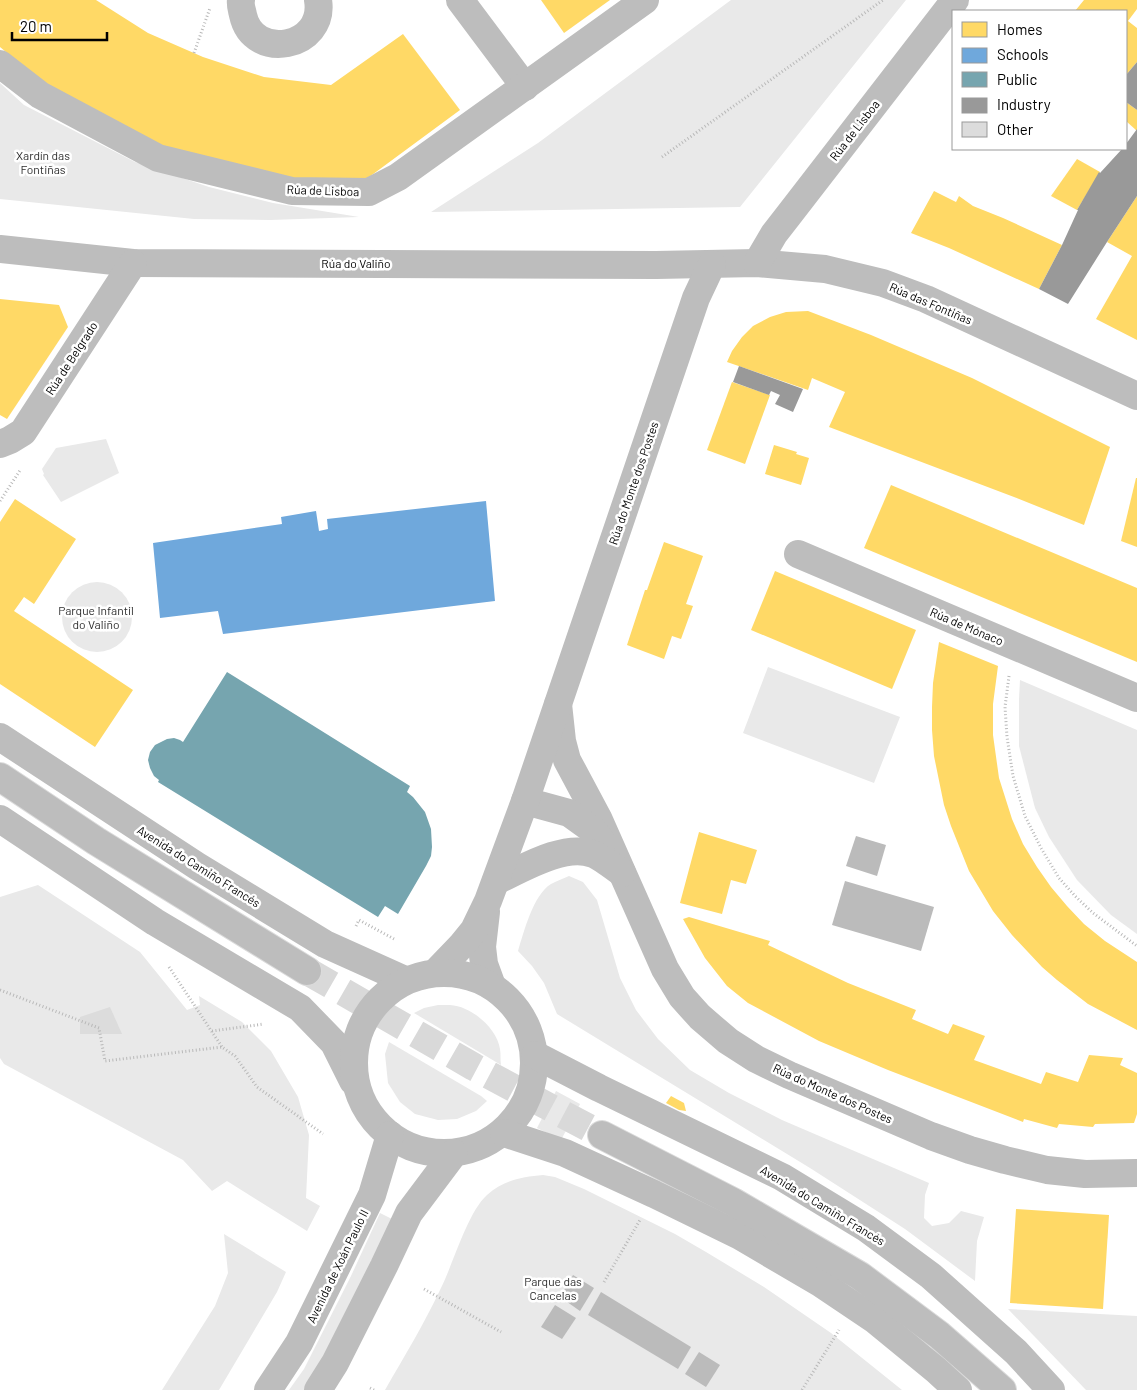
<svg xmlns="http://www.w3.org/2000/svg" width="1137" height="1390" font-family="Barlow,sans-serif">
<style>
.green{fill:#e9e9e9}
.water{fill:#bbb}
.homes{fill:#ffd966}
.schools{fill:#6fa8dc}
.public{fill:#76a5af}
.industry{fill:#999}
.building{fill:#dcdcdc}
.lines{fill:none;stroke-linecap:round;stroke-linejoin:round}
.primary-tunnel{stroke:#d9d9d9;stroke-width:28;stroke-dasharray:28 14;stroke-linecap:butt}
.primary-casing{stroke:#dbdbdb;stroke-width:30}
.path{stroke:#b8b8b8;stroke-width:3;stroke-dasharray:1 2.5;stroke-linecap:butt}
.street{stroke:#bdbdbd;stroke-width:28}
.primary{stroke:#bdbdbd;stroke-width:28}
.labels{text-anchor:middle;dominant-baseline:central;stroke-width:5;stroke-linejoin:round;paint-order:stroke}
.street-label{font-size:12px;fill:#000;stroke:#fff}
.park-label{font-size:12px;fill:#2e2e2e;stroke:#fff}
</style>
<rect width="100%" height="100%" fill="#fff"/>
<g class="green">
<polygon points="731,0 906,0 740,207 431,212 538,143"/>
<polygon points="0,83 24,105 135,162 209,187 273,203 359,217 270,220 194,219 0,199"/>
<polygon points="106,439 119,473 61,502 43,475 44,474 42,469 56,448"/>
<circle cx="97" cy="617" r="35"/>
<polygon points="768,667 900,717 874,783 743,733"/>
<polygon points="1020,680 1137,730 1137,934 1111,915 1077,880 1049,837 1035,808 1019,746 1019,699"/>
<path d="M569,876L583,882L597,900L620,978L636,1010L658,1039L690,1070L729,1093L782,1120L929,1183L925,1195L924,1218L932,1226L949,1223L961,1211L984,1217L977,1241L975,1281L905,1229L810,1168L557,1014L544,983L532,966L518,951C524,932 533,895 551,884C556,881 563,879 569,876Z"/>
<polygon points="38,885 140,952 187,1010 200,1005 199,996 242,1022 271,1051 298,1097 309,1135 306,1198 320,1206 307,1231 227,1181 212,1191 183,1160 4,1064 0,1058 0,897"/>
<path d="M438,1005C442,1005 446,1005 450,1005C471,1006 497,1028 500,1049C501,1054 500,1060 501,1065L414,1013L424,1008Z"/>
<polygon points="389,1042 481,1096 487,1101 476,1111 457,1119 438,1120 415,1114 400,1102 388,1083 385,1054"/>
<polygon points="556,1091 580,1104 561,1140 537,1128"/>
<path d="M543,1175L555,1177L584,1189L675,1234L706,1252L764,1287L831,1333L902,1390H385C404,1357 424,1324 440,1290C453,1265 467,1213 487,1195C503,1180 522,1177 543,1175Z"/>
<polygon points="380,1213 392,1219 348,1314 304,1390 289,1390 304,1369 351,1276"/>
<polygon points="224,1234 286,1272 277,1292 219,1390 162,1390 215,1306 228,1273"/>
<polygon points="1008,1309 1137,1316 1137,1390 1086,1390"/>
</g>
<g class="water">
<polygon points="856,836 886,845 877,876 846,866"/>
<polygon points="845,881 934,907 921,951 832,925"/>
<polygon points="573,1275 594,1288 580,1311 560,1297"/>
<polygon points="601,1292 691,1347 678,1369 588,1315"/>
<polygon points="555,1305 576,1318 562,1339 541,1327"/>
<polygon points="699,1352 720,1365 706,1387 685,1374"/>
</g>
<g class="homes">
<polygon points="0,0 96,0 148,33 203,57 264,77 331,85 403,34 460,110 361,183 315,183 169,149 42,82 0,47"/>
<polygon points="541,0 610,0 564,33"/>
<polygon points="1084,0 1137,0 1137,9 1128,21 1137,28 1137,62 1126,75 1126,11 1075,11"/>
<polygon points="1126,102 1137,110 1137,131 1126,121"/>
<polygon points="1077,159 1100,172 1077,210 1051,196"/>
<polygon points="934,191 956,202 959,196 973,206 1003,218 1062,245 1039,289 949,248 911,233"/>
<polygon points="1137,196 1137,340 1096,319 1132,256 1107,242"/>
<polygon points="0,299 59,305 68,327 7,419 0,415"/>
<polygon points="808,311 871,335 972,378 1110,447 1084,525 1014,497 829,427 845,392 812,378 808,390 727,362 732,351 742,337 753,326 770,317 786,312"/>
<polygon points="732,382 770,395 745,464 707,450"/>
<polygon points="774,445 797,452 796,454 809,458 801,485 765,474"/>
<polygon points="1136,478 1137,478 1137,547 1121,541"/>
<polygon points="891,485 1137,588 1137,662 864,548"/>
<polygon points="15,499 76,539 34,604 24,597 14,611 133,690 95,747 0,684 0,522"/>
<polygon points="664,542 703,556 686,604 693,606 681,639 672,636 664,659 627,645 645,590 647,590"/>
<polygon points="775,571 916,630 892,689 751,630"/>
<polygon points="939,642 998,666 993,704 993,735 999,778 1012,819 1023,844 1037,867 1051,887 1067,906 1084,924 1105,941 1137,962 1137,1030 1088,1004 1057,980 1042,967 1012,935 993,911 969,871 951,826 944,805 934,756 932,730 932,707 933,683"/>
<polygon points="699,832 757,850 746,884 731,880 722,914 680,903"/>
<polygon points="689,917 770,941 768,945 848,983 916,1010 912,1019 948,1034 953,1024 985,1036 974,1060 1041,1084 1046,1072 1078,1082 1089,1055 1123,1058 1120,1065 1137,1073 1137,1114 1134,1123 1095,1124 1093,1127 1059,1124 1057,1128 1024,1119 1023,1122 888,1070 819,1041 748,1003 727,986 705,958 683,919"/>
<polygon points="671,1096 684,1103 686,1111 679,1110 666,1103"/>
<polygon points="1016,1209 1109,1215 1103,1309 1010,1303"/>
</g>
<polygon class="schools" points="486,501 495,601 223,634 218,611 160,618 153,543 282,524 281,517 316,511 319,531 328,529 327,519"/>
<polygon class="public" points="227,672 410,786 407,792 413,797 425,812 431,829 432,847 431,856 426,866 398,914 385,906 378,917 158,782 159,780 154,776 150,768 148,760 150,752 155,745 167,739 174,738 180,740 183,742"/>
<g class="industry">
<polygon points="1137,62 1137,110 1126,102 1126,75"/>
<polygon points="1137,129 1137,196 1107,242 1068,304 1039,289 1062,245 1078,210 1077,210 1099,172 1100,173 1122,149 1126,149 1126,144"/>
<polygon points="739,366 803,389 793,412 775,404 780,395 771,391 769,395 733,382"/>
</g>
<polygon class="building" points="110,1007 122,1034 80,1034 80,1017"/>
<g class="lines">
<polyline class="primary-tunnel" points="307,971 474,1067 602,1135"/>
<g class="primary-casing">
<g id="primary">
<polyline points="0,777 96,841 307,971"/>
<polyline points="602,1135 733,1202 860,1276 939,1335 1002,1390"/>
</g>
</g>
<g class="path">
<polyline points="194,53 210,8"/>
<polyline points="662,157 883,0"/>
<polyline points="0,501 21,469"/>
<polyline points="1009,676 1005,707 1007,737 1013,776 1025,816 1041,848 1059,878 1075,896 1093,913 1137,946"/>
<polyline points="356,926 359,920 396,940"/>
<polyline points="169,967 222,1047"/>
<polyline points="0,990 99,1028 105,1061 222,1047 235,1056 257,1087 323,1134"/>
<polyline points="212,1031 264,1024"/>
<polyline points="604,1282 640,1220"/>
<polyline points="424,1289 501,1332"/>
<polyline points="370,1388 374,1390"/>
<polyline points="802,1390 839,1330"/>
</g>
<g class="street">
<path d="M241,0C240,5 242,10 243,15C253,62 326,48 318,0"/>
<polyline points="460,0 525,87"/>
<polyline points="0,64 40,95 158,158 292,191 369,192 398,177 645,0"/>
<polyline points="0,249 133,263 656,265 757,263 825,269 883,283 926,299 1137,396"/>
<polyline points="757,263 774,234 788,216 955,0"/>
<polyline points="0,444 10,440 23,432 133,263"/>
<polyline points="798,554 1137,698"/>
<polyline points="558,704 562,741 567,760 598,818 665,969 682,997 700,1017 728,1041 756,1059 789,1075 931,1136 970,1150 1005,1160 1047,1170 1085,1174 1137,1173"/>
<polyline points="0,737 197,866 325,944 405,980"/>
<polyline points="525,801 569,813 594,831 602,843"/>
<polyline points="0,819 155,922 300,1008 334,1043 353,1081"/>
<path d="M496,881C522,869 564,843 593,854C601,857 615,868 622,873"/>
<polyline points="486,912 482,947 484,964 492,986"/>
<polyline points="436,972 461,946 474,930 488,901 525,801 696,298 712,264"/>
<circle cx="444" cy="1063" r="90"/>
<polyline points="535,1055 599,1088 782,1177 866,1228 931,1276 1016,1352 1051,1390"/>
<polyline points="504,1133 565,1153 654,1194 740,1236 820,1283 875,1320 936,1370 958,1390"/>
<polyline points="268,1390 299,1343 372,1195 390,1135"/>
<polyline points="318,1390 335,1363 384,1266 409,1213 454,1153"/>
</g>
<use href="#primary" class="primary"/>
</g>
<g class="labels">
<g class="street-label">
<text transform="translate(854 130) rotate(-52)">Rúa de Lisboa</text>
<text transform="translate(323 190) rotate(2)">Rúa de Lisboa</text>
<text x="356" y="263">Rúa do Valiño</text>
<text transform="translate(931 303) rotate(23)">Rúa das Fontiñas</text>
<text transform="translate(71 358) rotate(-57)">Rúa de Belgrado</text>
<text transform="translate(633 483) rotate(-71)">Rúa do Monte dos Postes</text>
<text transform="translate(967 626) rotate(23)">Rúa de Mónaco</text>
<text transform="translate(199 866) rotate(32)">Avenida do Camiño Francés</text>
<text transform="translate(833 1093) rotate(24)">Rúa do Monte dos Postes</text>
<text transform="translate(823 1205) rotate(31)">Avenida do Camiño Francés</text>
<text transform="translate(337 1266) rotate(-64)">Avenida de Xoán Paulo II</text>
</g>
<g class="park-label">
<text x="43" y="155">Xardín das<tspan x="43" dy="14">Fontiñas</tspan></text>
<text x="96" y="610">Parque Infantil<tspan x="96" dy="14">do Valiño</tspan></text>
<text x="553" y="1281">Parque das<tspan x="553" dy="14">Cancelas</tspan></text>
</g>
</g>
<rect x="952" y="10" width="175" height="140" fill="#ffffff" stroke="#999999"/>
<rect x="962" y="22" width="25" height="15" fill="#ffd966" stroke="#999999"/>
<text x="997" y="35" font-size="15" fill="#000000">Homes</text>
<rect x="962" y="48" width="25" height="15" fill="#6fa8dc" stroke="#999999"/>
<text x="997" y="60" font-size="15" fill="#000000">Schools</text>
<rect x="962" y="72" width="25" height="15" fill="#76a5af" stroke="#999999"/>
<text x="997" y="85" font-size="15" fill="#000000">Public</text>
<rect x="962" y="98" width="25" height="15" fill="#999999" stroke="#999999"/>
<text x="997" y="110" font-size="15" fill="#000000">Industry</text>
<rect x="962" y="122" width="25" height="15" fill="#dcdcdc" stroke="#999999"/>
<text x="997" y="135" font-size="15" fill="#000000">Other</text>
<path d="M12 32v8h95v-8" fill="none" stroke="#000000" stroke-width="2.5"/>
<text x="20" y="32" font-size="15" fill="#000000" stroke="#ffffff" stroke-width="4" paint-order="stroke">20 m</text>
</svg>
